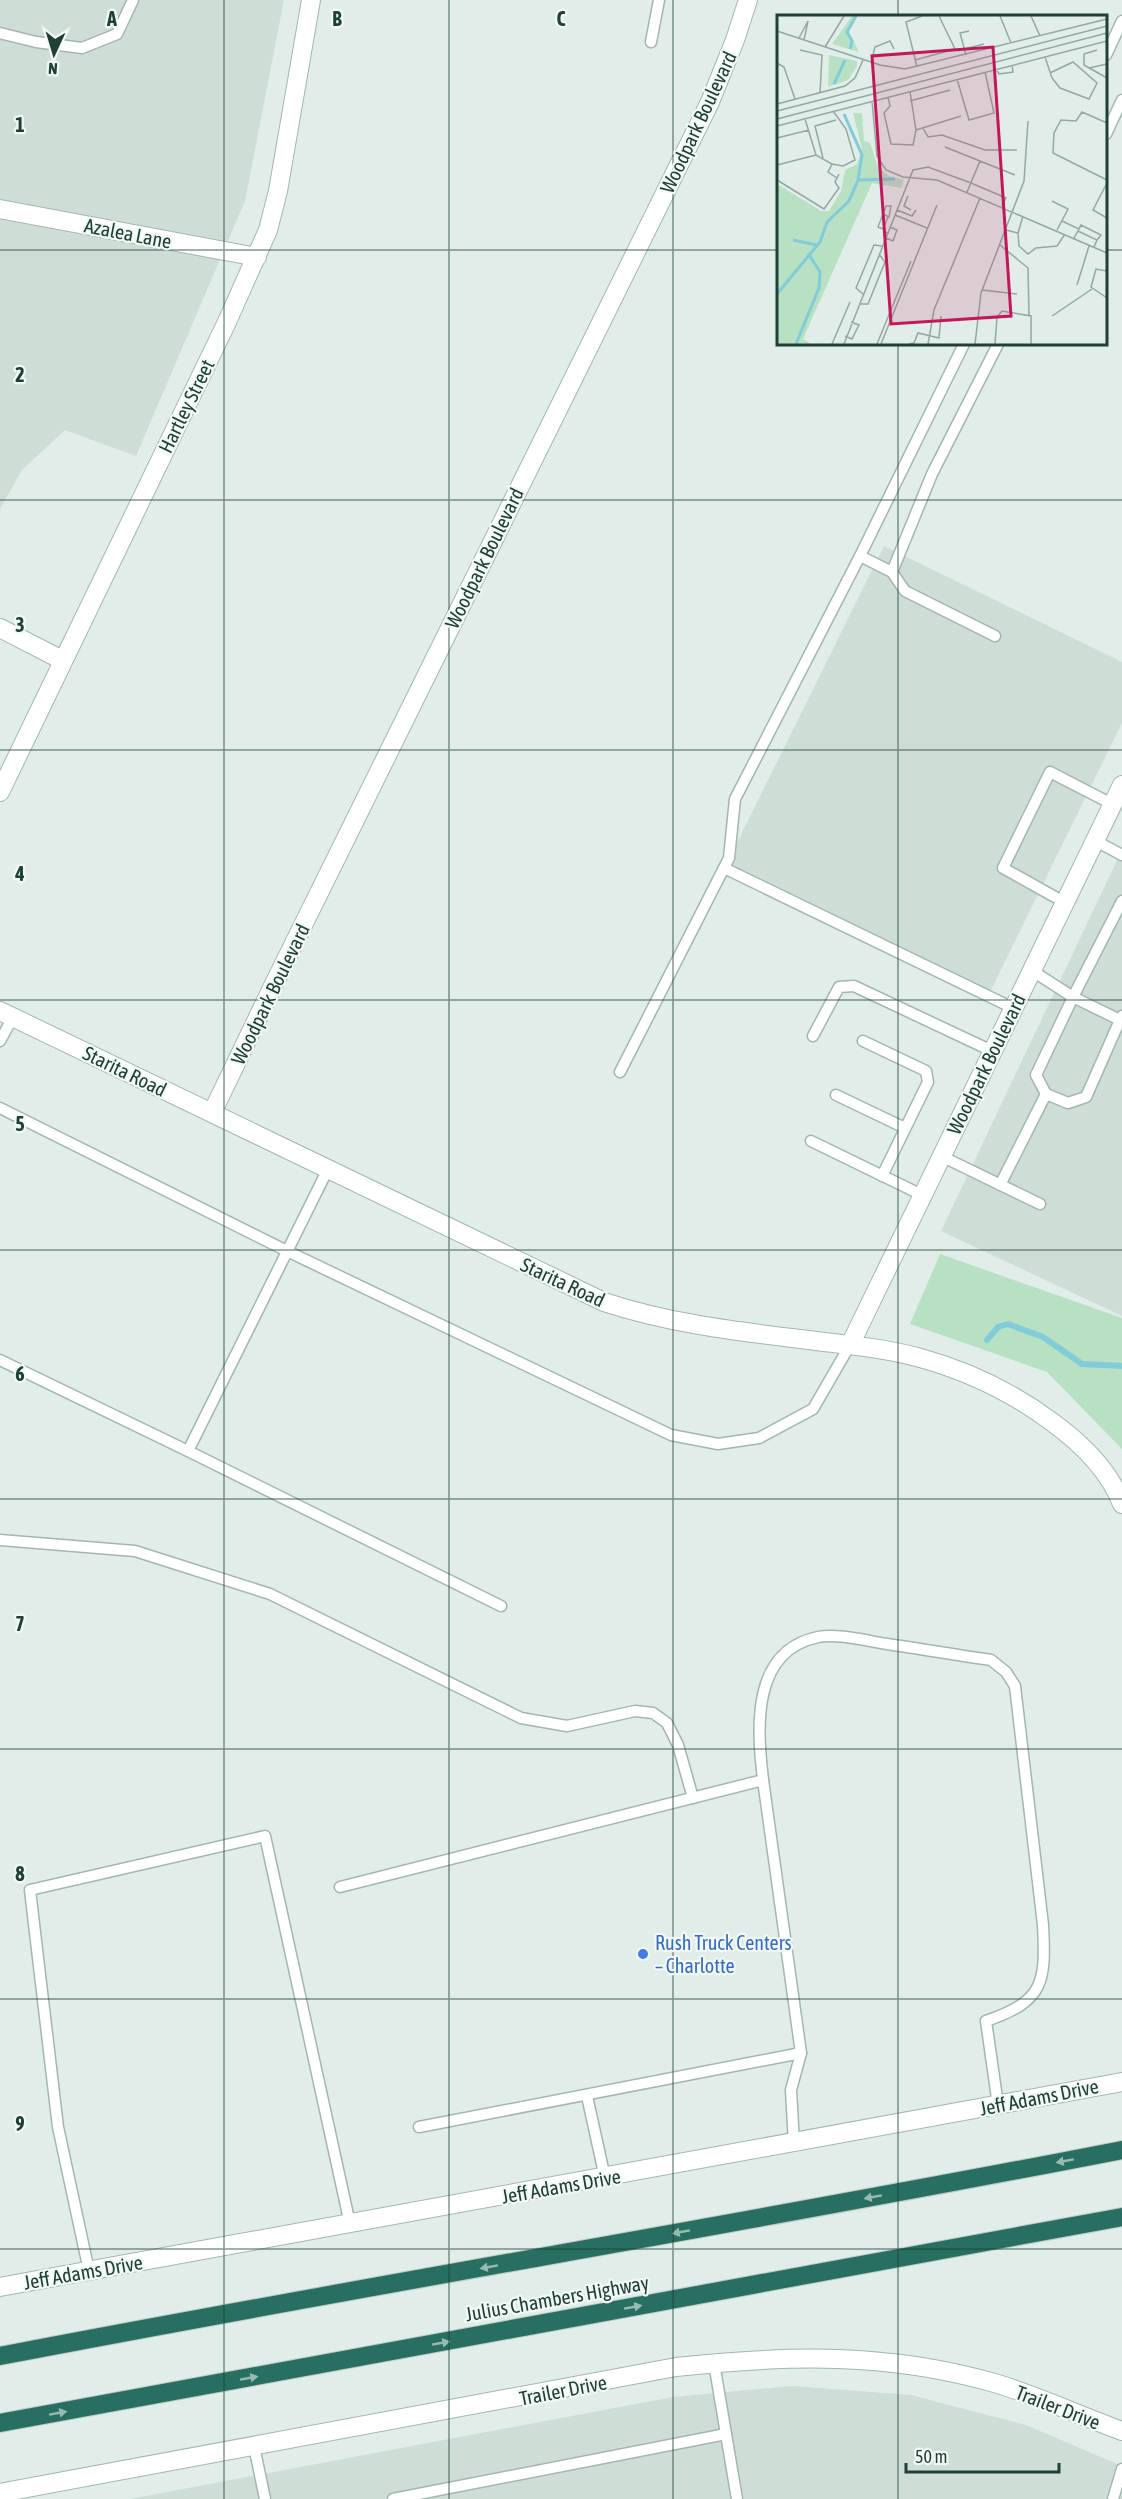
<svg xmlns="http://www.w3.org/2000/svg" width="1122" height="2499" font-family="'Asap Condensed',sans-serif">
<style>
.built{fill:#cfddd7}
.green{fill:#b7e1c2}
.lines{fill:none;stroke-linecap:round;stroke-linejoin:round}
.stream{stroke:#82cbd9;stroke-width:6}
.service-casing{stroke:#a3b6af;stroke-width:13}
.minor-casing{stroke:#a3b6af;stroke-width:20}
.tertiary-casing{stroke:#a3b6af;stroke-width:20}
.motorway-casing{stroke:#c0cac7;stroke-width:20}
.service{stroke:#fff;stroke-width:10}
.minor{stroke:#fff;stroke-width:18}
.tertiary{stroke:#fff;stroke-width:18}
.motorway{stroke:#277061;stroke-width:18}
.oneway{fill:#97bbb2}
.grid{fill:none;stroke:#1f4037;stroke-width:1.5;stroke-opacity:0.55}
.shop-dot{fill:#3f7fe0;stroke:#f2f9f5;stroke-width:2}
.labels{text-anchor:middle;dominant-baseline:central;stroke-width:4.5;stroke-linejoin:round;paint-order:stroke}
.street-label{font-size:20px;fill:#1f4037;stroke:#f2f9f5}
.shop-label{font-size:20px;fill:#366cbe;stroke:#f2f9f5;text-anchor:start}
.inset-river{fill:none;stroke:#82cbd9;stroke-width:3}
.inset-road{fill:none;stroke:#93a8a1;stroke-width:1.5}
.view{fill:#c2185b;fill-opacity:0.15;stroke:#c2185b;stroke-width:3}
.inset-edge{fill:none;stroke:#1f4037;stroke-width:3}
.grid-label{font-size:20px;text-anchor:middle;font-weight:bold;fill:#1f4037;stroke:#f2f9f5;stroke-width:4.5;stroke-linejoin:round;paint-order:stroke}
</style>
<rect width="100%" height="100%" fill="#e1ede8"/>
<g class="built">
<polygon points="0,0 284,0 245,201 136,456 65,430 22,470 0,509"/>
<polygon points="884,546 1122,662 1122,723 990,992 727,863"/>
<polygon points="1122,850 1122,1316 941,1231"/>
<polygon points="792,2386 911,2395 1026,2425 1122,2466 1122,2499 130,2499 673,2397"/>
</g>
<polygon class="green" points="940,1254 1122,1318 1122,1449 1047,1372 910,1324"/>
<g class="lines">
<polyline class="stream" points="987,1340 998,1327 1008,1324 1043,1337 1082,1364 1122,1366"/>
<g class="service-casing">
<g id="service">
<polyline points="0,33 36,42 82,48 117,34 133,0"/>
<polyline points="651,42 659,0"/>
<polyline points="1106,55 1122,21"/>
<polyline points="1106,134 1122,100"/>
<polyline points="860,556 892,572 905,591 995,636"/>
<polyline points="892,572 932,474 998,344"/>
<polyline points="1094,840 1122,855"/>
<polyline points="724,868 1013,1008"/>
<polyline points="1064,902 1003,868 1050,772 1112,804"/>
<polyline points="1031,970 1073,997 1122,901"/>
<polyline points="1120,1020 1086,1097 1068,1103 1046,1094 1036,1075 1073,997 1120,1020 1122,1016"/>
<polyline points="813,1036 839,987 854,986 992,1051"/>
<polyline points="0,1041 13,1017"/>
<polyline points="863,1041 926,1071 928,1082 882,1176"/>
<polyline points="620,1072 729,858 735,799 860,556 964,344"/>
<polyline points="836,1095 905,1128"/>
<polyline points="0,1108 287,1251 671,1435 718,1444 759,1438 813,1409 850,1345"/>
<polyline points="811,1141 922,1195"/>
<polyline points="941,1156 1040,1204"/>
<polyline points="1000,1185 1046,1094"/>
<polyline points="0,1360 188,1451 328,1169"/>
<polyline points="188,1451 501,1606"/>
<polyline points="0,1540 135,1551 270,1594 521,1718 567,1726 635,1711 653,1713 667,1723 678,1745 693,1798"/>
<path d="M763,1780C757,1728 751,1651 818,1637C836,1633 868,1641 887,1644C922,1649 956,1655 991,1660L1006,1672L1015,1686L1043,1925C1046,1983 1044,2001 986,2021L998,2105"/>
<polyline points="340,1887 763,1780 801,2053 791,2090 794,2143"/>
<polyline points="587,2096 605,2178"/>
<polyline points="419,2127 801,2053"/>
<polyline points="89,2271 58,2127 30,1890 265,1836 350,2224"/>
<polyline points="714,2363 737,2499"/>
<polyline points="254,2446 265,2499"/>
<polyline points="393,2499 726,2434"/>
<polyline points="1113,2499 1122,2469"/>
</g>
</g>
<g class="minor-casing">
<g id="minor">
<polyline points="0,209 257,257"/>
<polyline points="0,628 62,660"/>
<polyline points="0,792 226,324 268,230 278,191 311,0"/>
<polyline points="212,1113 272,988 710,102 735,40 748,0"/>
<polyline points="850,1345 1122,785"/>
</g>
</g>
<g class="tertiary-casing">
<g id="tertiary">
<path d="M0,1011L604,1302C667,1323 734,1331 800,1339C839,1344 879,1347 917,1357C965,1370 1012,1392 1052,1422C1081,1443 1109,1470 1122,1504"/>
<polyline points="0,2287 1122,2082"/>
<path d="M0,2493L676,2367C788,2355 888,2352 998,2384C1040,2397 1081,2416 1122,2431"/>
</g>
</g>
<g class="motorway-casing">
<g id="motorway">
<path d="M0,2356C373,2284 749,2223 1122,2150"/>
<polyline points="0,2423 1122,2217"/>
</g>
</g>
<use href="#service" class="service"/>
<use href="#minor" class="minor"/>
<use href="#tertiary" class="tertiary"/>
<use href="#motorway" class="motorway"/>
</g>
<defs><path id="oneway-solid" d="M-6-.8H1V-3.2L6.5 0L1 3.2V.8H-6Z" transform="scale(1.5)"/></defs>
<g class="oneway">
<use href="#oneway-solid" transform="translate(1065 2161) rotate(170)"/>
<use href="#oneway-solid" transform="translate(873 2197) rotate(170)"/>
<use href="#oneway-solid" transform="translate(681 2232) rotate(170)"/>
<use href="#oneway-solid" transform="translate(489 2267) rotate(170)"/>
<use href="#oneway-solid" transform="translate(633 2307) rotate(-10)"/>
<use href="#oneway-solid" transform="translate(441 2343) rotate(-10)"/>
<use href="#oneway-solid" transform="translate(249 2378) rotate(-10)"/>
<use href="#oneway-solid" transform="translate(58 2413) rotate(-10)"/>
</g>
<path class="grid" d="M224,0V2499M449,0V2499M673,0V2499M898,0V16M0,250H778M1106,250H1122M898,344V2499M0,500H1122M0,750H1122M0,1000H1122M0,1250H1122M0,1499H1122M0,1749H1122M0,1999H1122M0,2249H1122"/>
<circle class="shop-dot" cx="643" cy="1954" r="6"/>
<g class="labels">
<g class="street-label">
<text transform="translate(698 122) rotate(-65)">Woodpark Boulevard</text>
<text transform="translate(128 233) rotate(11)">Azalea Lane</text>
<text transform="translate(186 406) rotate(-64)">Hartley Street</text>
<text transform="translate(484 558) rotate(-64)">Woodpark Boulevard</text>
<text transform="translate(270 994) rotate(-64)">Woodpark Boulevard</text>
<text transform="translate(986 1064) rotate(-64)">Woodpark Boulevard</text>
<text transform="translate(125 1071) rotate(26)">Starita Road</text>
<text transform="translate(563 1282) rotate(25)">Starita Road</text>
<text transform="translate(1039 2097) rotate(-11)">Jeff Adams Drive</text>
<text transform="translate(561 2186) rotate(-10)">Jeff Adams Drive</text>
<text transform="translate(83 2272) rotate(-10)">Jeff Adams Drive</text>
<text transform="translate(557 2298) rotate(-10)">Julius Chambers Highway</text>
<text transform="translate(563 2390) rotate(-11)">Trailer Drive</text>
<text transform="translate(1058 2407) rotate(21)">Trailer Drive</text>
</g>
<g class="shop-label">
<text x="655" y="1942">Rush Truck Centers<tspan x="655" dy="23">– Charlotte</tspan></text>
</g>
</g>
<g transform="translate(777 15)">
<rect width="330" height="330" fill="#e1ede8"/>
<path d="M75,1H78L71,15L82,37L55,29ZM52,40L80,46V51L71,65L51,72ZM76,98H85L87,126L93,128L101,152L112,161L127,165L124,173L95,168L26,324L34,329H0V169L44,196H52L64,176L68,155L80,149L85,134Z" fill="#b7e1c2"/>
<path class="inset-river" d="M73,34L75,26L70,17L79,1M57,69L68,45M81,165L118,164M16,225L40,230M0,279L43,227L50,207L72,186L81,165L85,140L67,99M19,329L42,273L43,257L31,238"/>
<path class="inset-road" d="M223,1L234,28M254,1L263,21M0,16L103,50L128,54L330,4M22,23L31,6L27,25M48,32L67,1M187,34L207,29M23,35L45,40L43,78M320,35L307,39V50L330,63M189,40L183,18L192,16M268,42L275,63L283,73L312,84L320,68L296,47L273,58M138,45L178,34L162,1M0,48L7,52L18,84M94,48L98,32L113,26L117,34M140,52L129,7L145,1M312,53L330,49M219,54L222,59L236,57L235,50M180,64L192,105L217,98L208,57M133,77L139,115L184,101M111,82L113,91L107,98L114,129L136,130L139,115M95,86L100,141L109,155L126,162L160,165L330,238M133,86L173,75M0,89L68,71L78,63L86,45M0,96L330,11M0,104L330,18M28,104L39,140M330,108L305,97L299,106L284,105L277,118L276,138L330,165M0,111L330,26M146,113L151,122L165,120L208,135H240M0,123L32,115M168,132L203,146M46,143L38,111L59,105M55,149L66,151L78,145L69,114L56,96M0,150L39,140L55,149L51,157L60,163M0,165L47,194L62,173L58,167L62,159M330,168L316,195L330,203M190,177L203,146L238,160M131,181L127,191L134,195M275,186L291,194L280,215M120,195L135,201L139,195M106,199L109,191H114L112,202L106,199L101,212L106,214M118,200L150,213M285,206L302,214L297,223M302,214L304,210L324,220L320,225M229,215L241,218L246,201M301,216L320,225L317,232M241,218L242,231L251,239L259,233L280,231L288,219M111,219L106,214L111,202M109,223L116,226L120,215L113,212M223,230L251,253L252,301M330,256L319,254L314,272L330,283M300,270L312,231M205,275L240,279M86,279L79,273L97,230L105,231M82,289H91L108,247L102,239M275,301L315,274M68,321L75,324L82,310L74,307M55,329L73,287M67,329L136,155L151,152L194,168L229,183L225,191M100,329L134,246M104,329L160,190M132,329L137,328L141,318L162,323L164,301M151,329L157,295L203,183M198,329L204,278L247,166L251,106M218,329L220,302L225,296L254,301V329"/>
<path class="view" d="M216,32L234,301L114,309L95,41Z"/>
<rect width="330" height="330" class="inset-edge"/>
</g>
<g class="grid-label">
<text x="112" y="26">A</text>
<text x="337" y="26">B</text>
<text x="561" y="26">C</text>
<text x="20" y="132">1</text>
<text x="20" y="382">2</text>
<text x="20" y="632">3</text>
<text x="20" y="881">4</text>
<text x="20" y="1131">5</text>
<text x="20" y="1381">6</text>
<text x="20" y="1631">7</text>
<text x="20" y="1881">8</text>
<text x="20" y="2131">9</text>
</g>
<g transform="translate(54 54) rotate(184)" stroke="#f2f9f5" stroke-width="4.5" paint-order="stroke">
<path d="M0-4.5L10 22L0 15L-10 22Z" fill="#1f4037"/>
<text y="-9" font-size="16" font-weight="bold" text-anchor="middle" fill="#1f4037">N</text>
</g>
<path d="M906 2463v9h153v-9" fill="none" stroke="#1f4037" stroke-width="3"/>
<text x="915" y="2463" font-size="18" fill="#1f4037" stroke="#f2f9f5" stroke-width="4.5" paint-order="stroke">50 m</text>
</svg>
